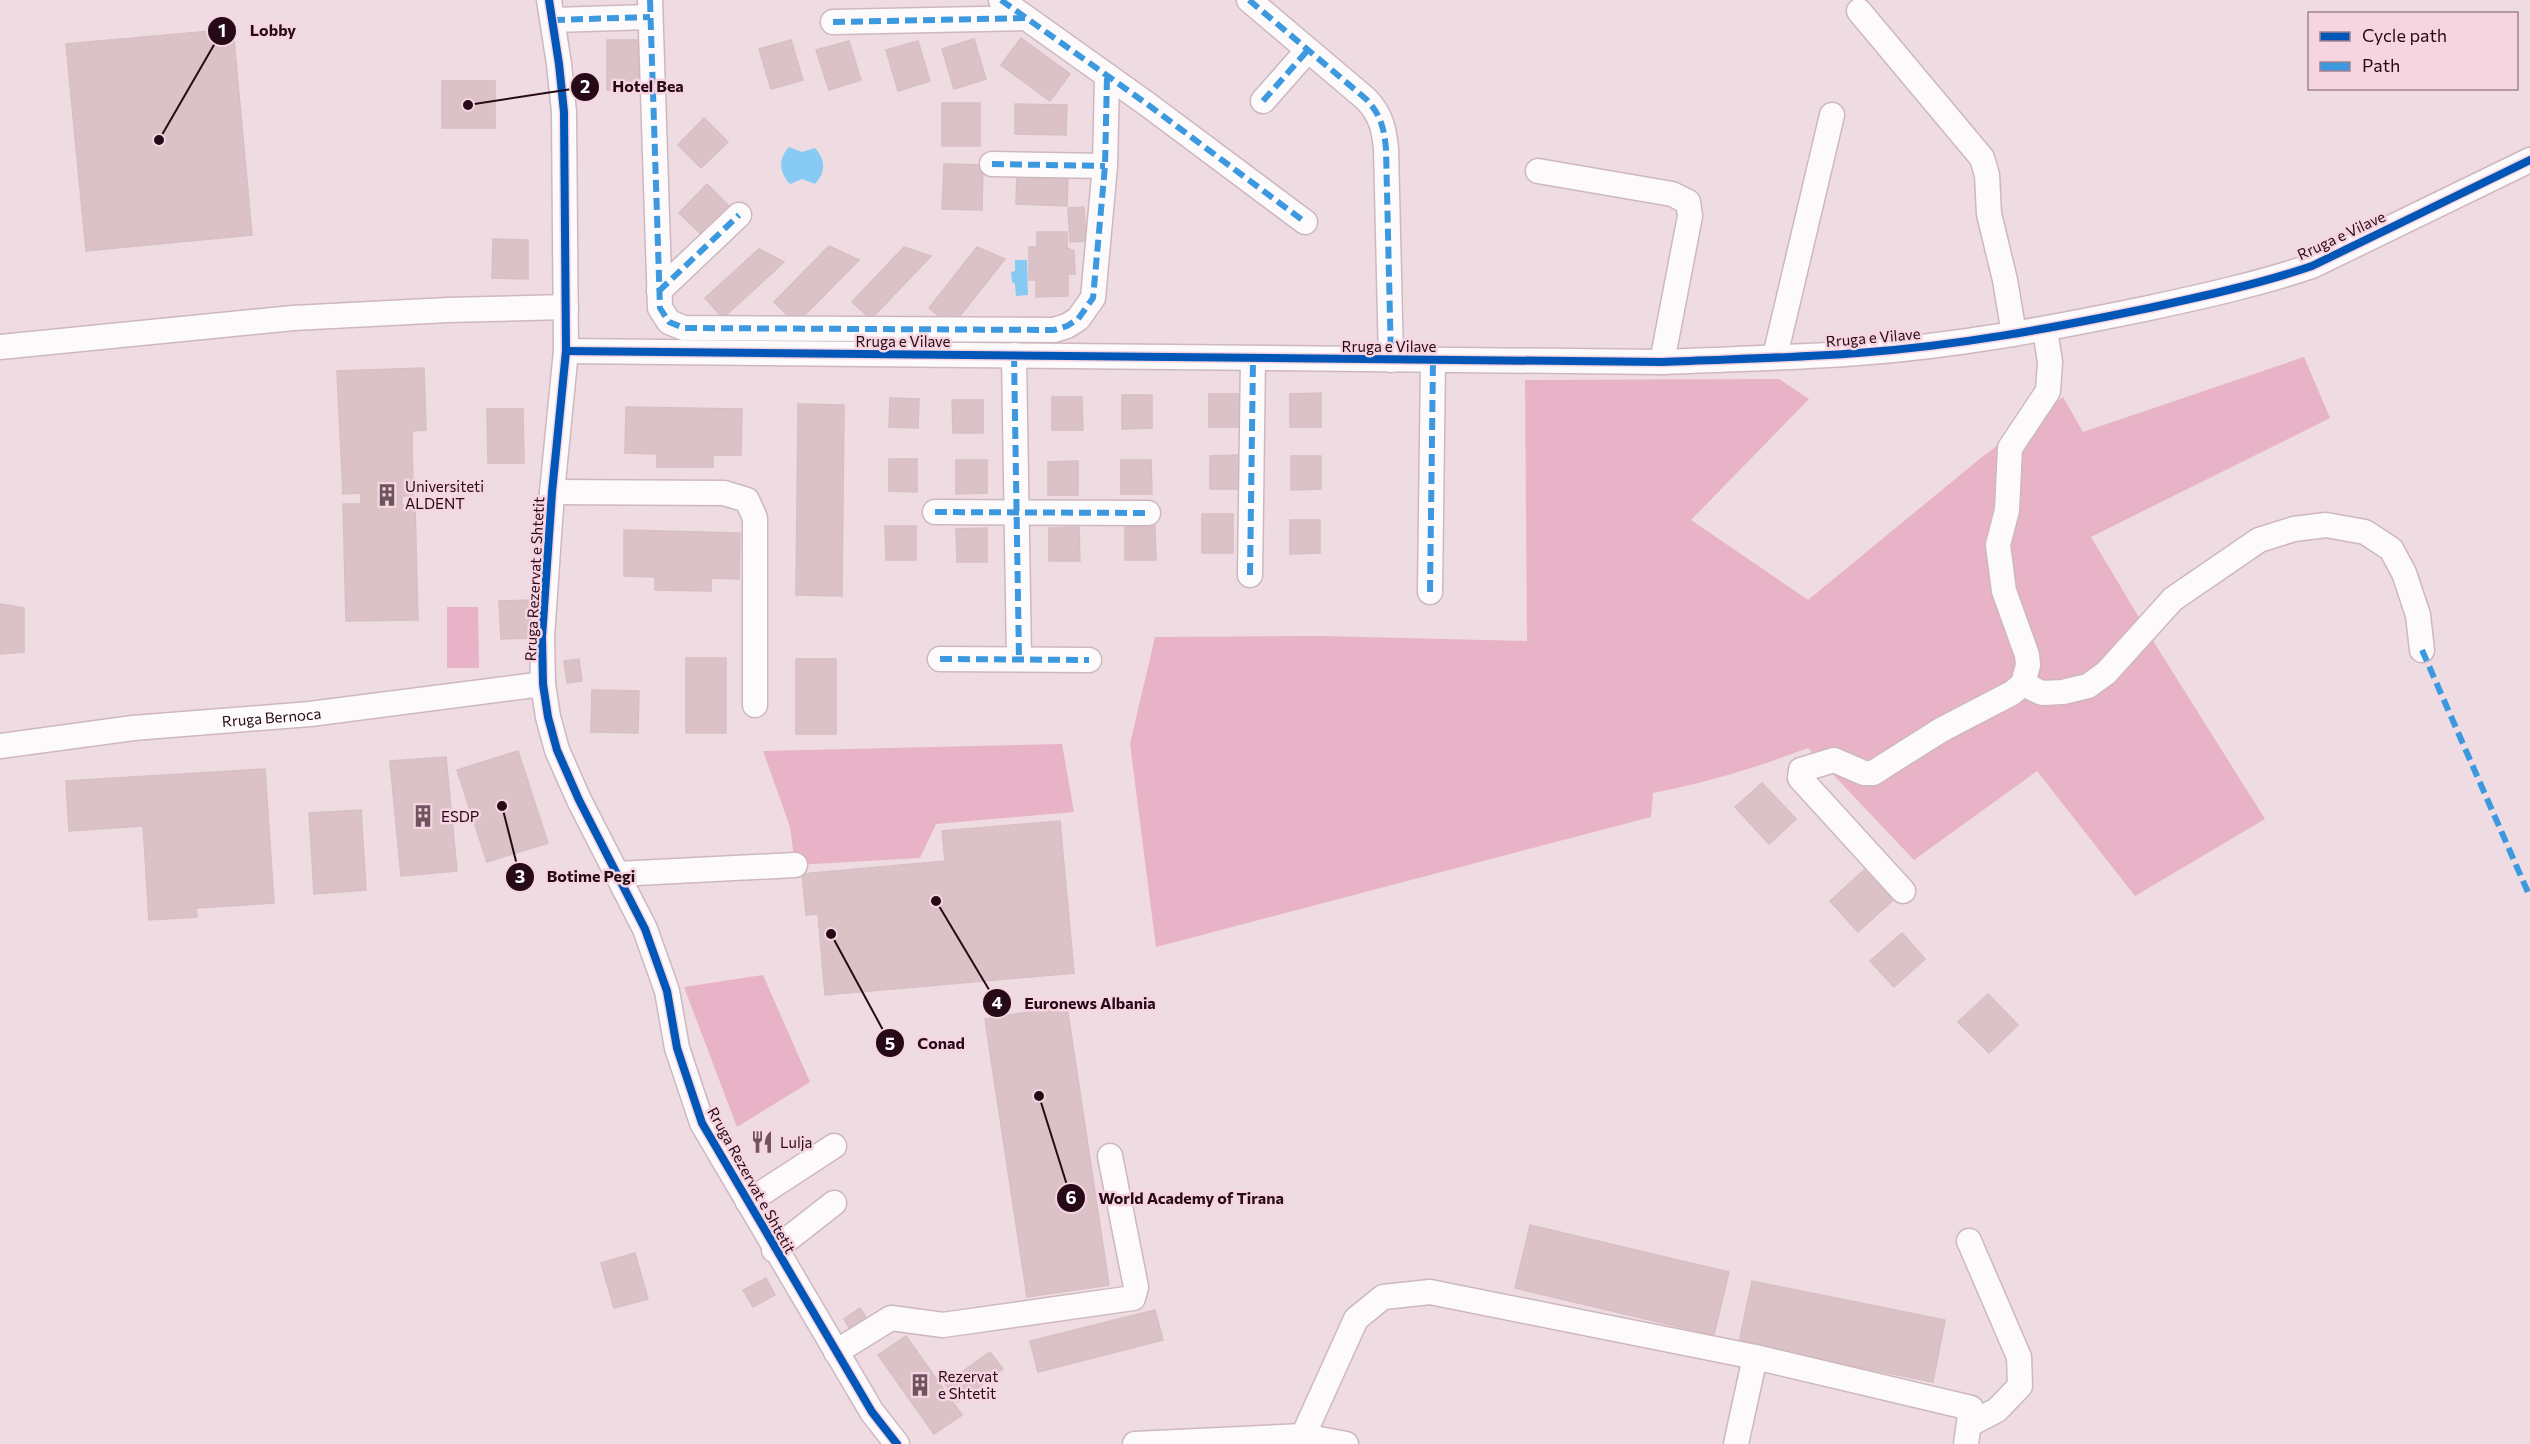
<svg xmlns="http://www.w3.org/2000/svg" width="2530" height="1444" font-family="Commissioner,sans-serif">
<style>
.green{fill:#e8b2c7}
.water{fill:#87cbf4}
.building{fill:#dac2c6;stroke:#d7bfc3;stroke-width:1.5}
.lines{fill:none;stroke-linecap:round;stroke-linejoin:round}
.minor-casing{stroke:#cfb7c0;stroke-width:27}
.minor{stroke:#fcfafb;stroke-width:24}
.quiet{stroke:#3d99df;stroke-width:6;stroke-dasharray:12 6;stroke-linecap:butt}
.cycleway-casing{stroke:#f6d4e0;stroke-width:11}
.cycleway{stroke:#0057b8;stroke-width:8}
.labels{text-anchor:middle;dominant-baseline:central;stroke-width:5;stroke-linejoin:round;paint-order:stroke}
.street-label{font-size:15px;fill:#270a17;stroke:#f6d4e0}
.poi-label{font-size:15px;fill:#270a17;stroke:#f6d4e0;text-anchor:start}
.leader{fill:none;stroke:#270a17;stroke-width:2}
.callout-dot{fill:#270a17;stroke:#f6d4e0;stroke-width:2}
.mark-label{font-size:18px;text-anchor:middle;font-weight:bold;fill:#fff}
.callout-label{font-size:16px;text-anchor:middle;font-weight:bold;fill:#270a17;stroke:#f6d4e0;stroke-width:5;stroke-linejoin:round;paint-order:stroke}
</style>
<rect width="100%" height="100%" fill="#eedce2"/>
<g class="green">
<path d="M2304,357L2330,418L2091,537L2150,636L2265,819L2135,896L2037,771L1914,860L1808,748C1758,767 1706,783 1653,793L1651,817L1156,947L1130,744L1155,637L1322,636L1527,641L1525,380L1779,379L1809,399L1691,520L1808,600L1982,457L2063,397L2083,432Z"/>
<polygon points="447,607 478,607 479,668 447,668"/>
<polygon points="1062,744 1074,812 936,824 920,858 795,865 790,827 763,751"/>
<polygon points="763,975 810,1082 737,1127 684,987"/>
</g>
<g class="water">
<path d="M789,147L802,152L815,148C826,160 826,172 815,184L802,179L790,184C779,172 778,159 789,147Z"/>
<polygon points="1015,260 1027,260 1028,295 1016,296 1015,284 1012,282 1011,272 1015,271"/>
</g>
<g class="building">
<polygon points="233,29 252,235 86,251 66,44"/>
<polygon points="1021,38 1070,74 1050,101 1001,65"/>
<polygon points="974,39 986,79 954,89 942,49"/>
<rect x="607" y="40" width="37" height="50"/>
<polygon points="791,40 803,80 771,89 759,49"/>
<polygon points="849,41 861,80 829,90 816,50"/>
<polygon points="918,41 930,81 898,91 886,50"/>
<rect x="442" y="81" width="53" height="47"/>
<rect x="942" y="103" width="38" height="43"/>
<polygon points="1015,104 1067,105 1066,135 1015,134"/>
<polygon points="704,118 728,142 701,168 678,145"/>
<polygon points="944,164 983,165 982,210 942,209"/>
<polygon points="1017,172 1068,174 1067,206 1016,204"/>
<polygon points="707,184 730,207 703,236 679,213"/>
<polygon points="1084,207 1086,241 1070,242 1068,208"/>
<polygon points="1037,232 1067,232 1067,248 1074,251 1075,274 1068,274 1068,296 1036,297 1036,280 1029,280 1029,247 1037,247"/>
<polygon points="493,239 528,240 528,279 492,278"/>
<polygon points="829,246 859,260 796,324 774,302"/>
<polygon points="904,247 931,256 871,319 852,302"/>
<polygon points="977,247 1005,259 952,326 929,308"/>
<polygon points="759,249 784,262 723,318 705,298"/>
<polygon points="424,368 426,430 412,431 413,496 402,496 402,505 415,505 418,620 346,621 343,504 361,504 361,493 343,494 337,371"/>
<polygon points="1321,393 1321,427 1290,427 1290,394"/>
<polygon points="1209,394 1239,394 1240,427 1209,427"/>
<polygon points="1122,395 1152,395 1152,428 1122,429"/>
<polygon points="1052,397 1082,397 1083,430 1052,430"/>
<polygon points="890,398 919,399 918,428 889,427"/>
<polygon points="952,400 983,400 983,433 953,433"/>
<polygon points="798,404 844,405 842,596 796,595"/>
<polygon points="626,407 742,409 741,455 713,455 713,467 657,467 657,454 625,453"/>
<polygon points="487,409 523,409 524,463 488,463"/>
<polygon points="1240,455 1240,489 1210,489 1210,456"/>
<polygon points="1291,456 1321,456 1321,489 1291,490"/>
<polygon points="889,459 917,459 917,492 889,491"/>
<polygon points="956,460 987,460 987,493 956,494"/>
<polygon points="1121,460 1151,460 1152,494 1121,494"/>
<polygon points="1078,461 1078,495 1048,495 1048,462"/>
<rect x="1202" y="514" width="31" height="39"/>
<polygon points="1290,520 1320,520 1320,553 1290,554"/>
<polygon points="885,526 916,526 916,560 886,560"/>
<polygon points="1155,526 1156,560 1125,560 1125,527"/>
<polygon points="1079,527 1080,561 1049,561 1049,528"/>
<polygon points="987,528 987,562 957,562 956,529"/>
<polygon points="624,530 740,533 739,579 711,578 711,591 655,590 655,577 624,576"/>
<polygon points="530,600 532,638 501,639 499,601"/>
<polygon points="0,604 24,608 24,652 0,654"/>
<rect x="686" y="658" width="40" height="75"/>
<polygon points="579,659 582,681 567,683 564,661"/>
<rect x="796" y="659" width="40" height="75"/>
<polygon points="592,690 639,691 638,733 591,732"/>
<polygon points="518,751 548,843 487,862 457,770"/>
<polygon points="446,757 457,871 401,876 390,761"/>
<polygon points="265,769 274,903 196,908 197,917 149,920 143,826 69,831 66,781"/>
<polygon points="1762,783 1796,819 1769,844 1735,807"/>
<polygon points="361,810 366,890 314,894 309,813"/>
<polygon points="1060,821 1074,973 825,995 818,914 806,915 802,874 945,861 942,831"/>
<polygon points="1864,870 1893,900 1858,932 1830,901"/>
<polygon points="1902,933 1925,959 1894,987 1870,961"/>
<polygon points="1988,994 2018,1025 1989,1053 1958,1022"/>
<polygon points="1067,1006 1109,1285 1027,1297 985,1019"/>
<polygon points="1530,1225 1729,1272 1714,1335 1515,1288"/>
<polygon points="635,1253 648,1299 614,1308 601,1263"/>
<polygon points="766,1278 775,1295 753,1307 743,1290"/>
<polygon points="1752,1281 1945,1320 1933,1382 1739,1343"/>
<polygon points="860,1308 869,1322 852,1333 844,1319"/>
<polygon points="1155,1310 1163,1340 1038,1372 1030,1341"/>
<polygon points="906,1336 962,1415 934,1434 878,1355"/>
<polygon points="990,1352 1003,1369 958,1402 945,1384"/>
</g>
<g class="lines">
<g class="minor-casing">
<g id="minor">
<polyline points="549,0 559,64 564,112 566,351 552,492 542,637 543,684 548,717 557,750 579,800 645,929 667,991 677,1048 702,1123 872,1412 897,1444"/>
<polyline points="650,0 660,308 669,322 684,328 1054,330 1067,326 1078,319 1093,298 1105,166 1107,77"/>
<polyline points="1001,0 1147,104 1305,222"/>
<path d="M1249,0L1366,99C1381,115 1384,128 1386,149L1391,360"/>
<polyline points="1859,11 1982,158 1987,175 1989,214 2005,280 2014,334"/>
<polyline points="553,20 650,17"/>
<polyline points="833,22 1026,18"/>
<polyline points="1263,101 1307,51"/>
<polyline points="992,164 1105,166"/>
<polyline points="1538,171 1672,194 1688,202 1690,216 1662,362"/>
<polyline points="659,291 739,215"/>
<polyline points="0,347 293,318 448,310 566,307"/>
<path d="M566,351L1662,362C1727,359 1793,358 1858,353C1956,346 2053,328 2149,308C2204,296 2259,284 2312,266L2530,160"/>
<polyline points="1014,355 1019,659"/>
<polyline points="1775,356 1832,115"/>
<polyline points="552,492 724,493 747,500 755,518 755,705"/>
<polyline points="935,512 1148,513"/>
<polyline points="1250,575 1253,359"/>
<polyline points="1430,592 1433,360"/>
<polyline points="940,659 1089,660"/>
<polyline points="2023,684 2042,693 2063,692 2088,686 2106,673 2173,599 2259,540 2294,529 2326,525 2365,532 2391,549 2404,573 2418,615 2422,650"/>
<path id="s1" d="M0,746L133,728L310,714L543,684"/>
<polyline points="617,874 795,865"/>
<polyline points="1903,891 1800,778 1801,770 1834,760 1864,773 1873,773 1941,730 2012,693 2023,684 2028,665 2027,655 2004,591 1998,545 2007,510 2010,448 2048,391 2050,362 2045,330"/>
<polyline points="748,1202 834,1146"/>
<polyline points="1969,1241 2019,1357 2020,1386 1997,1410 1970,1424"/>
<polyline points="774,1250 834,1203"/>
<polyline points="836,1352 891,1318 943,1325 1133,1298 1136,1287 1110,1156"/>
<polyline points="1303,1436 1356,1319 1383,1297 1430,1292 1755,1357 1971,1408 1966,1444"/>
<polyline points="1135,1444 1303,1436 1346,1444"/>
<polyline points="1736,1444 1755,1357"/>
</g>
</g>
<use href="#minor" class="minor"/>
<g class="quiet">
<polyline points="650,0 660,308 669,322 684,328 1054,330 1067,326 1078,319 1093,298 1105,166 1107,77"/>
<polyline points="1001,0 1147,104 1305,222"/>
<path d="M1249,0L1366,99C1381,115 1384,128 1386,149L1391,360"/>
<polyline points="553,20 650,17"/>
<polyline points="833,22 1026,18"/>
<polyline points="1263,101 1307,51"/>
<polyline points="992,164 1105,166"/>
<polyline points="659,291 739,215"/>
<polyline points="1014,355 1019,659"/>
<polyline points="935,512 1148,513"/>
<polyline points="1250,575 1253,359"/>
<polyline points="1430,592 1433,360"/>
<polyline points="2422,650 2530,897"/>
<polyline points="940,659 1089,660"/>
</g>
<g class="cycleway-casing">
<g id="cycleway">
<polyline points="549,0 559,64 564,112 566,351 552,492 542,637 543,684 548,717 557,750 579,800 645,929 667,991 677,1048 702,1123 872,1412 897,1444"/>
<path d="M566,351L1662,362C1727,359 1793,358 1858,353C1956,346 2053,328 2149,308C2204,296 2259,284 2312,266L2530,160"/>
</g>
</g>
<use href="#cycleway" class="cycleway"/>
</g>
<defs>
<g id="building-bare" transform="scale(1.8)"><path d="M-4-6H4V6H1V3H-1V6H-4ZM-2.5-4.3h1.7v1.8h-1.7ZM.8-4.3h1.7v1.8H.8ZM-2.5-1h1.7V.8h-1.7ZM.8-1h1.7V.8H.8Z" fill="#6d545e" stroke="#f6d4e0" stroke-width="2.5" paint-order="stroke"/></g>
<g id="restaurant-bare" transform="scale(1.8)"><path d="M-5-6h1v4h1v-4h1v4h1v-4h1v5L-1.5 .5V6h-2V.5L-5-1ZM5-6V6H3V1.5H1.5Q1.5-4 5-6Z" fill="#6d545e" stroke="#f6d4e0" stroke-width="2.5" paint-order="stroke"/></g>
</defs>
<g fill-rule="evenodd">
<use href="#building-bare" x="387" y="495"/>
<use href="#building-bare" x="423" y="816"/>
<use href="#restaurant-bare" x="762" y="1142"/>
<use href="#building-bare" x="920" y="1385"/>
</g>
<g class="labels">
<g class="street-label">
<text transform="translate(2341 235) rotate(-25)">Rruga e Vilave</text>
<text transform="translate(1873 337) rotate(-5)">Rruga e Vilave</text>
<text x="903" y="341">Rruga e Vilave</text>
<text x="1389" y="346">Rruga e Vilave</text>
<text transform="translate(534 579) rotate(-87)">Rruga Rezervat e Shtetit</text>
<text stroke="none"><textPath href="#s1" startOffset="273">Rruga Bernoca</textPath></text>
<text transform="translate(752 1180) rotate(61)">Rruga Rezervat e Shtetit</text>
</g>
<g class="poi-label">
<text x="405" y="486">Universiteti<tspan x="405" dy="17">ALDENT</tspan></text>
<text x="441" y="816">ESDP</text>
<text x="780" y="1142">Lulja</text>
<text x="938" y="1376">Rezervat<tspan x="938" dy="17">e Shtetit</tspan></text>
</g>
</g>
<path class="leader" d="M159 140L222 31M468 105L585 87M502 806L520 877M936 901L997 1003M831 934L890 1043M1039 1096L1071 1198"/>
<g class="callout-dot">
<circle cx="159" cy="140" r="6"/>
<circle cx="468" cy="105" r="6"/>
<circle cx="502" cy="806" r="6"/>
<circle cx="936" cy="901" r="6"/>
<circle cx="831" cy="934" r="6"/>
<circle cx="1039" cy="1096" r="6"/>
<circle cx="222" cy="31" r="15"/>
<circle cx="585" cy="87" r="15"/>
<circle cx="520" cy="877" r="15"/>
<circle cx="997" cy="1003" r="15"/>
<circle cx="890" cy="1043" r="15"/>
<circle cx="1071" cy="1198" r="15"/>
</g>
<g class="mark-label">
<text x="222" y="37">1</text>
<text x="585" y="93">2</text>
<text x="520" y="883">3</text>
<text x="997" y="1009">4</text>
<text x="890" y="1050">5</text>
<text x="1071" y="1204">6</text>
</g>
<g class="callout-label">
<text x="273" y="36">Lobby</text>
<text x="648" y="92">Hotel Bea</text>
<text x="591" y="882">Botime Pegi</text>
<text x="1090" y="1009">Euronews Albania</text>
<text x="941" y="1049">Conad</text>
<text x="1191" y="1204">World Academy of Tirana</text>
</g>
<rect x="2308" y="12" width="210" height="78" fill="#f6d4e0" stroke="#a38390" stroke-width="1.5"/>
<rect x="2320" y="32" width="30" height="9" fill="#0057b8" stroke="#a38390" stroke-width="1.5"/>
<text x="2362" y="42" font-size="18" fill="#270a17">Cycle path</text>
<rect x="2320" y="62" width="30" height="9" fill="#3d99df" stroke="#a38390" stroke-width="1.5"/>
<text x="2362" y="72" font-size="18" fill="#270a17">Path</text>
</svg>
